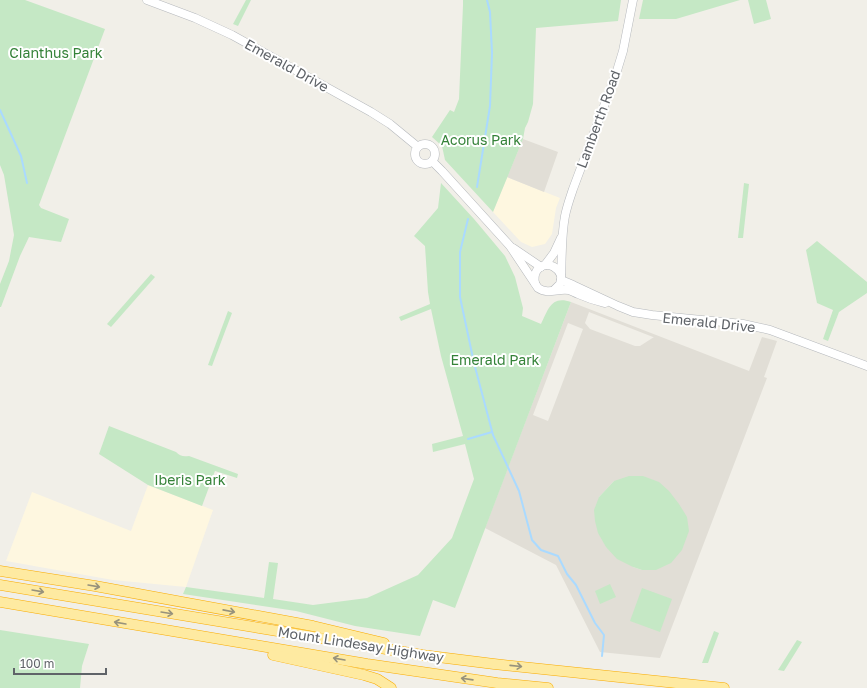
<svg xmlns="http://www.w3.org/2000/svg" width="867" height="688" font-family="'Golos Text',sans-serif">
<style>
.commercial{fill:#fef7e0}
.education{fill:#e1ded6;fill-rule:evenodd}
.green{fill:#c5e8c5}
.lines{fill:none;stroke-linecap:round;stroke-linejoin:round}
.stream{stroke:#aadaff;stroke-width:2}
.tertiary-casing{stroke:#b5b8bc;stroke-width:9}
.trunk-casing{stroke:#f9ab00;stroke-width:11}
.tertiary{stroke:#fff;stroke-width:8}
.trunk{stroke:#feeaa1;stroke-width:10}
.oneway{stroke:#97927c}
.labels{text-anchor:middle;dominant-baseline:central;stroke-width:4;stroke-linejoin:round;paint-order:stroke}
.park-label{font-size:14px;fill:#348238;stroke:#fff}
.street-label{font-size:14px;fill:#5f6368;stroke:#fff}
</style>
<rect width="100%" height="100%" fill="#f1efe8"/>
<g class="commercial">
<polygon points="507,177 560,198 556,208 552,234 545,244 532,247 521,242 493,212"/>
<polygon points="148,485 213,510 186,587 113,580 6,561 32,492 131,531"/>
</g>
<g class="education">
<polygon points="523,139 558,152 544,192 507,177"/>
<path d="M571,302L749,371L762,337L777,341L764,377L767,378L660,658L600,652L556,565L485,528ZM589,312L653,337H654L640,346H635L590,329L585,323ZM568,323L583,329L548,421L533,415ZM614,481L656,570H642L633,567L599,497Z"/>
</g>
<g class="green">
<polygon points="0,0 25,0 105,29 39,205 41,208 69,219 61,242 29,237 20,256 1,307 0,307 0,284 9,261 14,235 4,175 0,165"/>
<polygon points="246,0 251,0 238,26 233,24"/>
<polygon points="463,0 621,0 618,21 536,28 533,104 528,122 525,128 523,139 493,212 445,160 442,146 432,137 450,110 454,112 459,99 463,5"/>
<polygon points="643,0 740,0 676,19 639,19"/>
<polygon points="748,0 766,0 771,19 754,24"/>
<path d="M441,183L474,219L505,256L515,277L523,308L522,316L541,324C548,310 551,295 571,302L455,608L433,600L420,636L355,626L296,611L183,594L186,587L264,598L269,562L278,563L273,599L313,605L367,598L418,575L452,538L474,479L465,444L433,452L432,444L463,436L441,356L431,309L401,321L399,317L430,304L428,292L425,246L414,236L438,208Z"/>
<polygon points="744,183 749,184 743,238 738,238"/>
<polygon points="817,241 867,282 867,293 839,312 828,341 823,339 833,310 817,303 806,250"/>
<polygon points="151,274 155,277 111,327 107,324"/>
<polygon points="228,311 232,313 212,366 208,365"/>
<path d="M109,426L176,452C180,456 183,457 189,456L238,474L237,478L215,471L202,506L148,485L99,454Z"/>
<polygon points="629,476 643,476 659,482 669,491 679,504 687,517 689,531 682,550 671,563 656,570 642,570 633,567 617,559 606,547 598,533 595,521 594,510 599,497 614,481"/>
<polygon points="610,584 616,597 600,604 595,591"/>
<polygon points="642,588 672,599 660,632 630,621"/>
<polygon points="0,630 89,644 82,666 80,688 0,688"/>
<polygon points="714,631 719,633 708,663 702,663"/>
<polygon points="797,640 802,642 784,671 778,670"/>
</g>
<g class="lines">
<g class="stream">
<polyline points="0,110 21,156 27,183"/>
<polyline points="477,187 490,106 492,53 490,12 487,0"/>
<polyline points="468,219 460,252 460,297 474,363 493,435 519,491 532,540 541,550 558,556 567,574 576,585 595,623 604,635 602,656"/>
<polyline points="468,439 492,432"/>
</g>
<g class="tertiary-casing">
<g id="tertiary">
<polyline points="147,0 195,18 232,35 371,112 390,124 418,147"/>
<circle cx="425" cy="154" r="10"/>
<path d="M432,161L442,171L510,246L538,288C548,295 558,288 569,290C572,291 575,293 578,294C587,298 596,301 605,303"/>
<polyline points="513,248 541,267"/>
<polyline points="545,265 554,253 561,238"/>
<polyline points="561,280 573,285 618,306 633,312 652,315 671,317 743,324 770,330 867,366"/>
<path d="M535,283C531,264 553,258 561,275"/>
<path d="M554,290L560,284L561,280C562,259 561,237 565,216C567,206 570,198 573,189L616,74L623,51L633,0"/>
</g>
</g>
<g class="trunk-casing">
<g id="trunk">
<polyline points="0,571 95,586 313,626 384,643"/>
<polyline points="0,585 326,639 422,655 494,664 724,688"/>
<polyline points="0,602 367,664 497,683 548,688"/>
<polyline points="273,655 364,675 377,679 391,688"/>
</g>
</g>
<use href="#tertiary" class="tertiary"/>
<use href="#trunk" class="trunk"/>
</g>
<defs><path id="oneway-shaft" d="M-6 0H5M1.5-3L5.5 0L1.5 3" fill="none" stroke-width="1.6" stroke-linecap="round" stroke-linejoin="round"/></defs>
<g class="oneway">
<use href="#oneway-shaft" transform="translate(94 586) rotate(10)"/>
<use href="#oneway-shaft" transform="translate(38 591) rotate(10)"/>
<use href="#oneway-shaft" transform="translate(229 611) rotate(11)"/>
<use href="#oneway-shaft" transform="translate(167 613) rotate(9)"/>
<use href="#oneway-shaft" transform="translate(120 623) rotate(-170)"/>
<use href="#oneway-shaft" transform="translate(339 659) rotate(-170)"/>
<use href="#oneway-shaft" transform="translate(516 666) rotate(6)"/>
<use href="#oneway-shaft" transform="translate(467 679) rotate(-172)"/>
</g>
<g class="labels">
<g class="park-label">
<text x="56" y="52">Cianthus Park</text>
<text x="481" y="139">Acorus Park</text>
<text x="495" y="359">Emerald Park</text>
<text x="190" y="479">Iberis Park</text>
</g>
<g class="street-label">
<text transform="translate(287 65) rotate(29)">Emerald Drive</text>
<text transform="translate(598 119) rotate(-70)">Lamberth Road</text>
<text transform="translate(709 322) rotate(6)">Emerald Drive</text>
<text transform="translate(361 644) rotate(9)">Mount Lindesay Highway</text>
</g>
</g>
<path d="M14 668v6h92v-6" fill="none" stroke="#5f6368" stroke-width="2"/>
<text x="20" y="668" font-size="12" fill="#5f6368" stroke="#ffffff" stroke-width="3" paint-order="stroke">100 m</text>
</svg>
